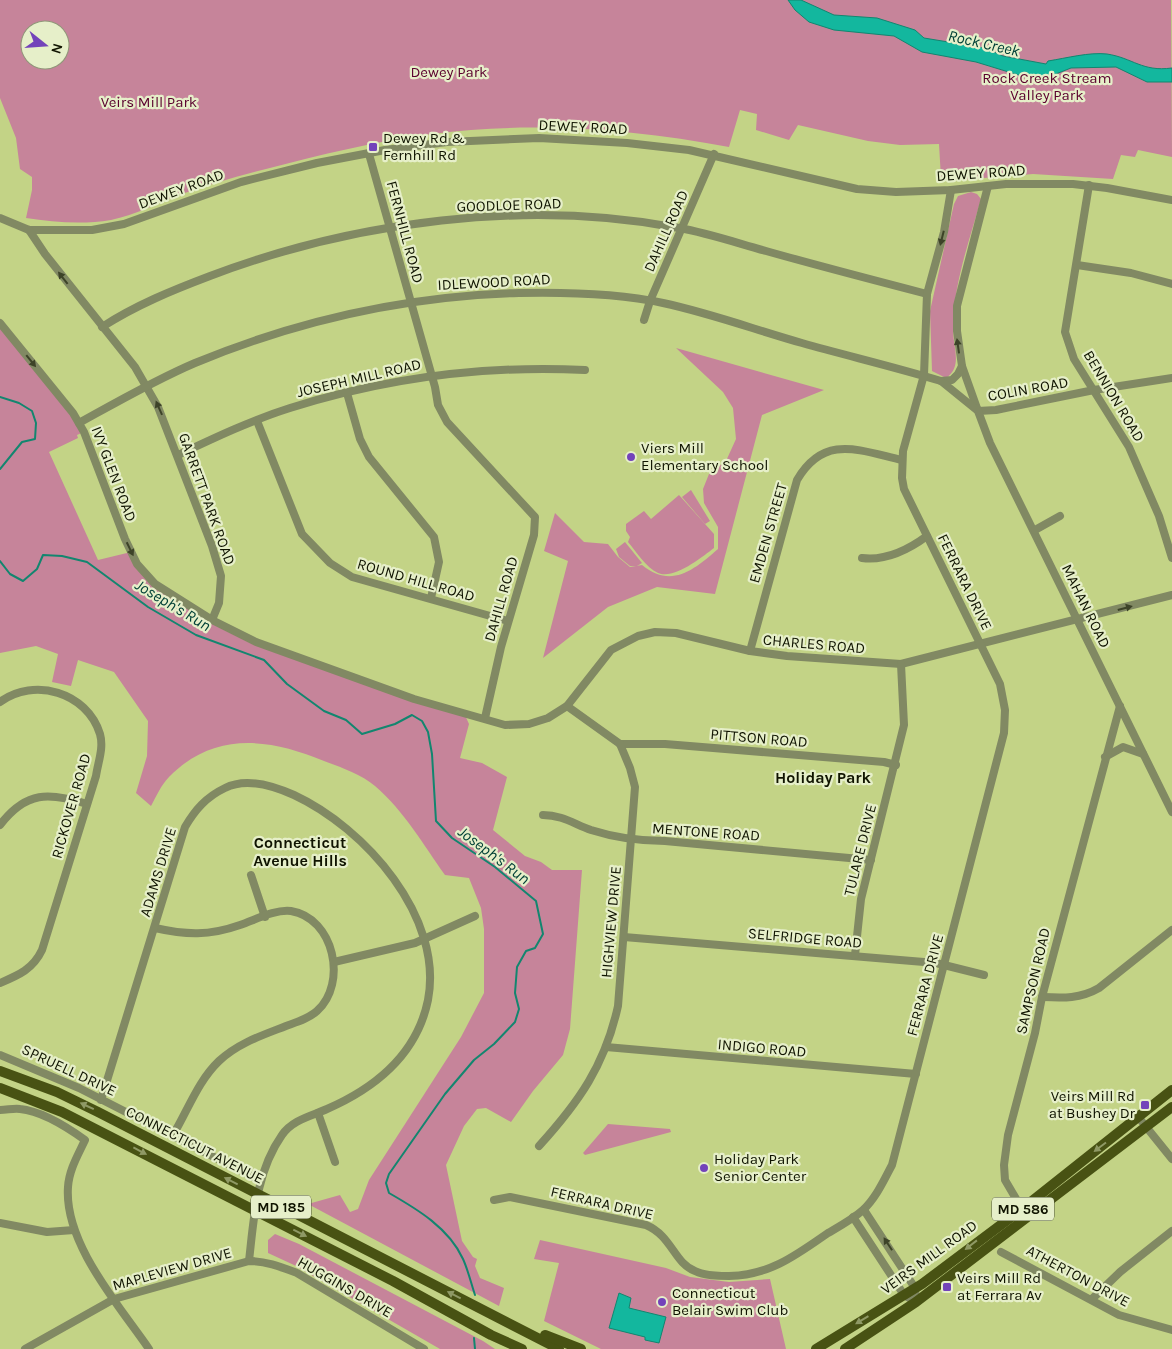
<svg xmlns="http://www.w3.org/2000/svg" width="1172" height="1349" font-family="Karla,sans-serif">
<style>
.green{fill:#c6849a;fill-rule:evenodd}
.water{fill:#13b79e;stroke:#12866f}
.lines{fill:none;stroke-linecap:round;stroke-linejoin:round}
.stream{stroke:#12866f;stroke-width:2}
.minor{stroke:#818963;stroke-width:8}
.major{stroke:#485213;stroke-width:10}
.oneway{fill:#3d4328}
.oneway2{fill:#8f9965}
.poi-dot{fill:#7343ba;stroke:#e6efc9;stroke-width:2}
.labels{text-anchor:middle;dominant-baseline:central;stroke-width:4.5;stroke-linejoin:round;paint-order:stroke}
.shield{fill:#e6efc9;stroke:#50563c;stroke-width:1}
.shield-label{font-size:14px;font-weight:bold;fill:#101400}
.park-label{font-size:15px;fill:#5a002e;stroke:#e6efc9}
.street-label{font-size:15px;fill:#101400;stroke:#e6efc9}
.poi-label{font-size:15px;fill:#101400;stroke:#e6efc9;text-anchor:start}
.water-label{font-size:16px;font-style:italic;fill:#004036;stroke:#e6efc9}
.neighbourhood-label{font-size:16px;font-weight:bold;fill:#101400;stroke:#e6efc9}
</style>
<rect width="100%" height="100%" fill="#c3d386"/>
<g class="green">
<path d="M0,0H1171L1172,157L1138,150L1135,157L1121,155L1113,179L1033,174L947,181V178H941L939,144L900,145L868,141L798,125L789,140L756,130L757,114L740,110L729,147C631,129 531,121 432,134C375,141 321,155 266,169C237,176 207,185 179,195C156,204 135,215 111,220C82,225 53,222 26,218L32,190V177L20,169L16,138L0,98ZM30,30H60V60H30Z"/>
<path d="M971,192L977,194L981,199C969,242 953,285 953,330C953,347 963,367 946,378L932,371L930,311L954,204L958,196Z"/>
<path d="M0,323L84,432L77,435L78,438L49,452L98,560L131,552L155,584L256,642L464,713L469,724L460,758L482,763L507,777L493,830L525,856L541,862L552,870H582L570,1029L563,1055L533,1091L511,1122L486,1108L477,1109L464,1126L446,1165L462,1241L473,1257L477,1259L475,1266L480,1278L504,1288L499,1306L308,1204L340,1195L350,1212L358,1209L369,1180L461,1037L484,993V929L481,908L469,878L445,875C423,844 404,811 375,786C361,774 340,767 324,761C269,738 214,731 169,777C161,785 156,797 151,806L136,793L147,756L148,721L114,672L78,660L71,686L52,682L58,654L36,646L0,653Z"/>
<path d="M676,348L824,390L762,415L715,594L657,587L608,607L543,658L568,561L544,551L555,513L584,542L608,544L618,557L630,567L642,565C671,589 694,570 718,549V527L704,503L703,489L709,474L726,461L736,439L733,408L723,392Z"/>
<polygon points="691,490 710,521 705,524 682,497"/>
<path d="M679,495L714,534V548C702,557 674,580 658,573C646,568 636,551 628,542L630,537L626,531V524L644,511L651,519Z"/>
<polygon points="625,542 642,563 637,566 630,566 619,557 616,549"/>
<polygon points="608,1124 670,1129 671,1132 585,1155 583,1153"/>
<polygon points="275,1234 299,1244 483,1341 495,1349 440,1349 294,1265 268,1253 268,1240"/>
<polygon points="540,1240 666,1268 690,1277 729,1282 770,1279 786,1349 601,1349 544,1321 559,1263 534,1259"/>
</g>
<g class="water">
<path d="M788,0H801L834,15L877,18L915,30L924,38L985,48L1003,56L1046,64L1048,61C1067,58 1089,52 1107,54C1133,58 1142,72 1172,68V82H1147L1116,67L1071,68L1038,81L976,62L922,52L894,36L834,30L809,22L795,10Z"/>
<polygon points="619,1293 631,1298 629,1308 666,1317 659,1343 645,1340 645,1337 609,1328"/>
</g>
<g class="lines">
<g class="stream">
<polyline points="0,397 19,403 32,411 36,423 35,439 22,442 0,469"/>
<path d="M0,561L10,574L23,581L37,569L43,555L62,556L87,562L148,607L196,635L264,660L287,684L324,711L346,720L362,734L395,724L412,715L422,721L428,732L432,754L436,821L452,838L495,867L536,901L543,934L535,948L526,951L517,967L515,993L519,1009L515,1022L494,1044L474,1060L445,1094L389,1174L386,1183L389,1193C417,1209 449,1228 463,1259C468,1270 471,1283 475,1295"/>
<polyline points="474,1338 475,1349"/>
</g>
<g class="minor">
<polyline points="369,154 435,387 438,405 447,422 535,517 534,535 501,647 485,718"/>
<polyline points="1089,185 1065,332 1074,359 1129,447 1159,516 1172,558"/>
<polyline points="0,218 29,230 92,230 124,224 241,182 317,163 385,150 447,142 539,138 627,143 689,150 857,189 896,192 951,190 1006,184 1073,184 1107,188 1172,200"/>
<polyline points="29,230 45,254 135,367 158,407 212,546 221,576 219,603 212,620"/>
<polyline points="1077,265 1131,273 1172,284"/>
<polyline points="644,320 650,301 714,154"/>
<polyline points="0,323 73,413 84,432 125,539 137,564 155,584 212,620 256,642 414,699 505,725 529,724 548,718 567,706 611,650 638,636 655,632 676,633 750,651 787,656 901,664 1172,595"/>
<path d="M102,327C136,305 173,290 210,276C355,221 526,199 679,228C708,233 737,243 766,251C819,266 873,280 927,294"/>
<polyline points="962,366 978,411 996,410 1094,390 1172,378"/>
<polyline points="941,381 952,380 958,374 962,366 957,331 957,306 988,186"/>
<polyline points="347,393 360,439 369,457 434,537 439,562 431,598"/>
<polyline points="257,421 302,534 330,563 352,577 508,621"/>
<path d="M79,423C117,402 155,380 195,363C299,320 408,296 519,293C567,292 617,293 663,303C710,313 756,330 802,343C848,356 895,367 941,381L978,411L990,443L1172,812"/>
<path d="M178,455C214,438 252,420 290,408C386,378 484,365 585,370"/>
<polyline points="1035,530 1060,516"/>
<path d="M862,558C885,561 908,550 927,536"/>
<path d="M750,651L797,480C824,434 858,450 902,460"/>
<path d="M0,702C34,677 87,692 100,734C104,748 98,762 96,776L42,950C33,969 19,975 0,983"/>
<polyline points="620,744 665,744 884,762 896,765"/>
<polyline points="1105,757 1123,747 1143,754"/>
<path d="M543,815C562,815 574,824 591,830C616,838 639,841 665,841L871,860"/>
<path d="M0,825C26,791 49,792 87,804"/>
<polyline points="251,875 265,917"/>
<path d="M155,928C186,935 209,936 240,925C255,920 275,909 291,911C334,918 348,983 317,1011C308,1019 297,1022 286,1026C263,1035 238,1043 219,1061C198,1081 188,1110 173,1135"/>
<polyline points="624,937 936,963 984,975"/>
<polyline points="855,955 861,899 904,725 901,664"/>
<polyline points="334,962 415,943 475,916"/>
<path d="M1042,997C1063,998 1080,999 1099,988L1172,930"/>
<polyline points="606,1047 916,1074"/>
<polyline points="0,1055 79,1088 259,1180"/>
<path d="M101,1100L185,827C195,810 206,797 225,788C246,777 274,786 294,795C365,828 444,917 428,1000C417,1054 375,1088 327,1109C311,1116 292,1120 282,1135C256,1172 254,1217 249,1261"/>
<path d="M0,1110C7,1110 14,1108 20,1109C42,1111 67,1127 85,1140C78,1155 69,1170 68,1187C64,1243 118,1304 149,1349"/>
<polyline points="318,1113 335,1162"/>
<polyline points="1139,1118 1172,1159"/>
<path d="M539,1146C579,1102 605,1065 618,1006L635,787L630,768L620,744L567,706"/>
<path d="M494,1200L510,1197L646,1225C672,1236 674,1263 695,1271C705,1276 718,1276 729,1276C770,1275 795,1256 828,1233C840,1226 853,1219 863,1210C876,1198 884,1180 892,1165L1004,733L1005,710L1000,684L904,489L902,478L903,451L924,375L927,294L944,232L951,190"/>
<polyline points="1022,1209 1005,1180 1004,1165 1008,1135 1035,1033 1042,997 1120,706"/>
<polyline points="853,1217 904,1295 916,1302 915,1288 864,1210"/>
<polyline points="0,1223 47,1232 74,1230"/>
<polyline points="1001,1252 1119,1315 1172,1330"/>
<polyline points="1092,1299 1120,1272 1172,1231"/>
<path d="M25,1349L114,1299L249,1261C266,1261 281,1267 297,1273L424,1349"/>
</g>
<g class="major">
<polyline points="0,1071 57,1092 98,1112 559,1349"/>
<polyline points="0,1088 62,1112 393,1281 491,1335 522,1349"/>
<polyline points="545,1335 581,1349"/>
<polyline points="816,1349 922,1284 1022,1209 1172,1090"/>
<polyline points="845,1349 916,1302 1172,1107"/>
</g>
</g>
<defs><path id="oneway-solid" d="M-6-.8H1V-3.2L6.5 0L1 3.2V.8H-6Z" transform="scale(1.25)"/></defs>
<g class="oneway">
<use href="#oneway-solid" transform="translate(942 238) rotate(104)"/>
<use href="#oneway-solid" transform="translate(63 278) rotate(-128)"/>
<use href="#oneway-solid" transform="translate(958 346) rotate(-98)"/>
<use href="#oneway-solid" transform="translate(31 361) rotate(51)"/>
<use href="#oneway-solid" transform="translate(159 408) rotate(-114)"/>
<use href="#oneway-solid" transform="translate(130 549) rotate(64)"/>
<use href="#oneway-solid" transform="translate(1125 608) rotate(-15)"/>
<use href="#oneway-solid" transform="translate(888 1244) rotate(-123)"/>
</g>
<g class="oneway2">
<use href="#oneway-solid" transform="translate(87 1106) rotate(-155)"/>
<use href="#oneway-solid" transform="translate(1100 1147) rotate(143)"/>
<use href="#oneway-solid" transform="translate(140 1151) rotate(28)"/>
<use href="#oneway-solid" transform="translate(231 1181) rotate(-153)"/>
<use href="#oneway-solid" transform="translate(300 1233) rotate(27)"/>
<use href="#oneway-solid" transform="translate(971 1245) rotate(142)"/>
<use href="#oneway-solid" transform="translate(454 1295) rotate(-153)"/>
<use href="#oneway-solid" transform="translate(862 1320) rotate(149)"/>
</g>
<g class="poi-dot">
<rect x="368" y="142" width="10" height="10" rx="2.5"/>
<circle cx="631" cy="457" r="5"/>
<rect x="1140" y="1100" width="10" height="10" rx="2.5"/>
<circle cx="704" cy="1168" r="5"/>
<rect x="942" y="1282" width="10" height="10" rx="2.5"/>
<circle cx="662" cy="1302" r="5"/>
</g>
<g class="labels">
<g class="shield">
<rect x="251" y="1195.5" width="60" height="23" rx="4"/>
<rect x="992" y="1197.5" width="62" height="23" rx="4"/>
</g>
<g class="shield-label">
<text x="281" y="1207">MD 185</text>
<text x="1023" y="1209">MD 586</text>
</g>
<g class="park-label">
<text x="449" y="72">Dewey Park</text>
<text x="1047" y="78">Rock Creek Stream<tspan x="1047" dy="17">Valley Park</tspan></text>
<text x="149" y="102">Veirs Mill Park</text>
</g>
<g class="street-label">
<text transform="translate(583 127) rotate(3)">DEWEY ROAD</text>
<text transform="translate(981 173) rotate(-4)">DEWEY ROAD</text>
<text transform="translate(181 189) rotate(-20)">DEWEY ROAD</text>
<text transform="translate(509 205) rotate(-2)">GOODLOE ROAD</text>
<text transform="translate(666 231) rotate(-66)">DAHILL ROAD</text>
<text transform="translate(405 232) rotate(75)">FERNHILL ROAD</text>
<text transform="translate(494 282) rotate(-3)">IDLEWOOD ROAD</text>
<text transform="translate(359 378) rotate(-13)">JOSEPH MILL ROAD</text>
<text transform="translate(1028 389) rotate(-10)">COLIN ROAD</text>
<text transform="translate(1114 396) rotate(59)">BENNION ROAD</text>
<text transform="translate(114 474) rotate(69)">IVY GLEN ROAD</text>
<text transform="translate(207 499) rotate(70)">GARRETT PARK ROAD</text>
<text transform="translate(768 533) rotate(-74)">EMDEN STREET</text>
<text transform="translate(416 580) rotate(16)">ROUND HILL ROAD</text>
<text transform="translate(965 582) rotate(64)">FERRARA DRIVE</text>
<text transform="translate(501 599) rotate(-74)">DAHILL ROAD</text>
<text transform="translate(1086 606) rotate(64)">MAHAN ROAD</text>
<text transform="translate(814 644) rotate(5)">CHARLES ROAD</text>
<text transform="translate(759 738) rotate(5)">PITTSON ROAD</text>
<text transform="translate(71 806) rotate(-74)">RICKOVER ROAD</text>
<text transform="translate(706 832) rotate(4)">MENTONE ROAD</text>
<text transform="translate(860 850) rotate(-76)">TULARE DRIVE</text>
<text transform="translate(158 872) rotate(-73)">ADAMS DRIVE</text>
<text transform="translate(611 922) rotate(-85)">HIGHVIEW DRIVE</text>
<text transform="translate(805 938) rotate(5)">SELFRIDGE ROAD</text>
<text transform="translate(1033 981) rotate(-77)">SAMPSON ROAD</text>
<text transform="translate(925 985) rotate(-75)">FERRARA DRIVE</text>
<text transform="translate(762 1048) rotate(5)">INDIGO ROAD</text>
<text transform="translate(69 1070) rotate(25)">SPRUELL DRIVE</text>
<text transform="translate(195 1145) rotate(27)">CONNECTICUT AVENUE</text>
<text transform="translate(602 1203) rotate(13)">FERRARA DRIVE</text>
<text transform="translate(929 1257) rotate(-36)">VEIRS MILL ROAD</text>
<text transform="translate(172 1269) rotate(-16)">MAPLEVIEW DRIVE</text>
<text transform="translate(1078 1276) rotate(28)">ATHERTON DRIVE</text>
<text transform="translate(345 1287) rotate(30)">HUGGINS DRIVE</text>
</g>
<g class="poi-label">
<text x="383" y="138">Dewey Rd &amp;<tspan x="383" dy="17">Fernhill Rd</tspan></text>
<text x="641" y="448">Viers Mill<tspan x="641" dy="17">Elementary School</tspan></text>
<text x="1135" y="1096" text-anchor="end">Veirs Mill Rd<tspan x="1135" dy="17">at Bushey Dr</tspan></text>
<text x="714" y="1159">Holiday Park<tspan x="714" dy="17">Senior Center</tspan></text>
<text x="957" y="1278">Veirs Mill Rd<tspan x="957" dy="17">at Ferrara Av</tspan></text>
<text x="672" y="1293">Connecticut<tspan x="672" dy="17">Belair Swim Club</tspan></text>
</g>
<g class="water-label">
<text transform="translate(984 43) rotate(13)">Rock Creek</text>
<text transform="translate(173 605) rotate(31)">Joseph's Run</text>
<text transform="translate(494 855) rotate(37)">Joseph's Run</text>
</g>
<g class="neighbourhood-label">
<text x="823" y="777">Holiday Park</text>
<text x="300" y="842">Connecticut<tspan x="300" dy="18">Avenue Hills</tspan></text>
</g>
</g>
<g transform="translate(45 45) rotate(107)"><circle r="24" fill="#e6efc9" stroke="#909779"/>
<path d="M0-4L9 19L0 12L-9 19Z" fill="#7343ba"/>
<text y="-8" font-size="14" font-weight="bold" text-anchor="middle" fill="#101400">N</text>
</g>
</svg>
